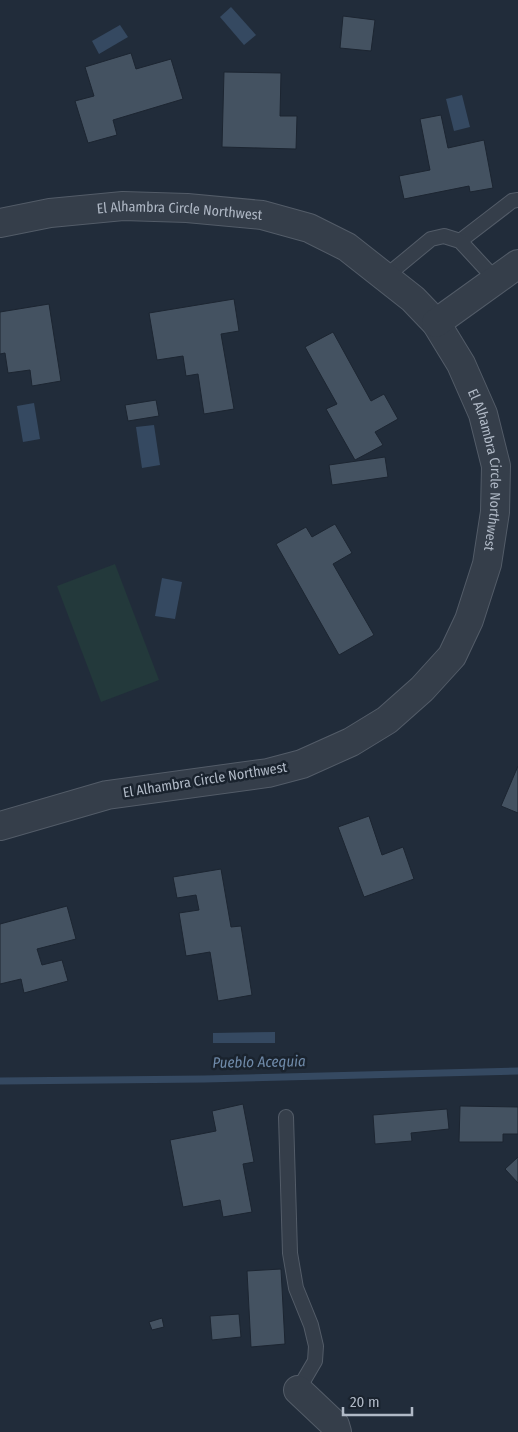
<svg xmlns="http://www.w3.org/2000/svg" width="518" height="1432" font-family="'Fira Sans Condensed',sans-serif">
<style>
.green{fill:#23393b}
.water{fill:#354961}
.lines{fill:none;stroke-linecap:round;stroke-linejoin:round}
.stream{stroke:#354961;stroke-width:7}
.building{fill:#445261;stroke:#1c2531}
.service-casing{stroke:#535c68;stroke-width:16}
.minor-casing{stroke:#535c68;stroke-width:30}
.service{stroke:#353e4a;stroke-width:14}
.minor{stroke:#353e4a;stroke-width:28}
.labels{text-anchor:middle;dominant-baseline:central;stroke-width:5;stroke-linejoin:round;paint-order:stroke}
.street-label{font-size:14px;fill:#b0b9c6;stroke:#1a232e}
.water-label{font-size:15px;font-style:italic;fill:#708baa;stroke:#1a232e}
</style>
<rect width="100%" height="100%" fill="#212c3a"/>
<polygon class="green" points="115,564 159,680 101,702 57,586"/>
<g class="water">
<polygon points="231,7 256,35 244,45 220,17"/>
<polygon points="120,25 128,37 99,54 92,41"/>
<polygon points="462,95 470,127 454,131 446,99"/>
<polygon points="34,403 40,439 23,442 17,406"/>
<polygon points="154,425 160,465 142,468 136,427"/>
<polygon points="162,578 182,582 175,619 155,616"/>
<polygon points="275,1032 275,1043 213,1043 213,1033"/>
</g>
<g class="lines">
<polyline class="stream" points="0,1081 204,1079 518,1071"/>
</g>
<g class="building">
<polygon points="343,16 375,20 371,51 340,48"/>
<polygon points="131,53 136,69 171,59 183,99 113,120 117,135 88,143 75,101 94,96 85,67"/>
<polygon points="224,72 281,73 280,116 297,116 296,149 222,147"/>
<polygon points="441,115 448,148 484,140 493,188 470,192 469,186 404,199 399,176 430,170 420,119"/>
<polygon points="234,299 239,331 221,334 234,409 204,414 198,374 186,376 183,356 157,360 149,313"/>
<polygon points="49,304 61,381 32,386 30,370 8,373 5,353 0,354 0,312"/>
<polygon points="333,332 371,401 384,394 398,419 375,432 383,445 355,460 326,409 337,404 305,347"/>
<polygon points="156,400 159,416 128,421 125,405"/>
<polygon points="385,457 388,477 332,485 329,465"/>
<polygon points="335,524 352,553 333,564 374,635 339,655 276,544 306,527 312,537"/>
<polygon points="518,766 518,813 501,806"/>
<polygon points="369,816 382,855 403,847 414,879 364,897 338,827"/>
<polygon points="221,869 231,927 241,926 252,995 218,1001 210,952 186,956 179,913 199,910 196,895 177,898 173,877"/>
<polygon points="67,906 76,939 37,949 42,965 62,960 68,981 24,993 21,979 0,984 0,924"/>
<polygon points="243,1104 254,1162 243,1164 252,1212 223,1217 220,1200 183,1207 170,1140 216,1131 212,1111"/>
<polygon points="460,1106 518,1107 518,1134 503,1134 503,1142 459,1142"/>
<polygon points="447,1109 449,1129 411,1133 412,1141 375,1144 373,1115"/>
<polygon points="518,1157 518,1183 505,1169"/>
<polygon points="281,1269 285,1344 251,1347 247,1271"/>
<polygon points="239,1314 241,1337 212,1340 210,1316"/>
<polygon points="162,1318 164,1327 152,1330 149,1322"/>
</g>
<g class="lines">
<g class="service-casing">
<g id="service">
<polyline points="460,241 512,201 518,200"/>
<polyline points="385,277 431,239 444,236 460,241 496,280"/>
<polyline points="286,1117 290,1253 296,1288 311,1325 316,1346 315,1361 298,1390"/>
</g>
</g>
<g class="minor-casing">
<g id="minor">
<path id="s1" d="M0,223L50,213L123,206L187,208L262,215L309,228L347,247L413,299L436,323L461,364L483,414L496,466L495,512L487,564L469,620L452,656L422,689L387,720L351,742L302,764L268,773L107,795L0,826"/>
<polyline points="436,323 518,264"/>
<polyline points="298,1390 335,1425 337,1432"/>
</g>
</g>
<use href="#service" class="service"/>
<use href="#minor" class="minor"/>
</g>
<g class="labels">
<g class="street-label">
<text stroke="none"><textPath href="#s1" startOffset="181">El Alhambra Circle Northwest</textPath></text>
<text stroke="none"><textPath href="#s1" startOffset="631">El Alhambra Circle Northwest</textPath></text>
<text transform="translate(205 780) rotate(-9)">El Alhambra Circle Northwest</text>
</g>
<g class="water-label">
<text transform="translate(259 1062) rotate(-1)">Pueblo Acequia</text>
</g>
</g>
<path d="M343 1407v8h69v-8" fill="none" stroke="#b0b9c6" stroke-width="2.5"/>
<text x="350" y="1407" font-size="15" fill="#b0b9c6" stroke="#1a232e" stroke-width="4" paint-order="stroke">20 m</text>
</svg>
